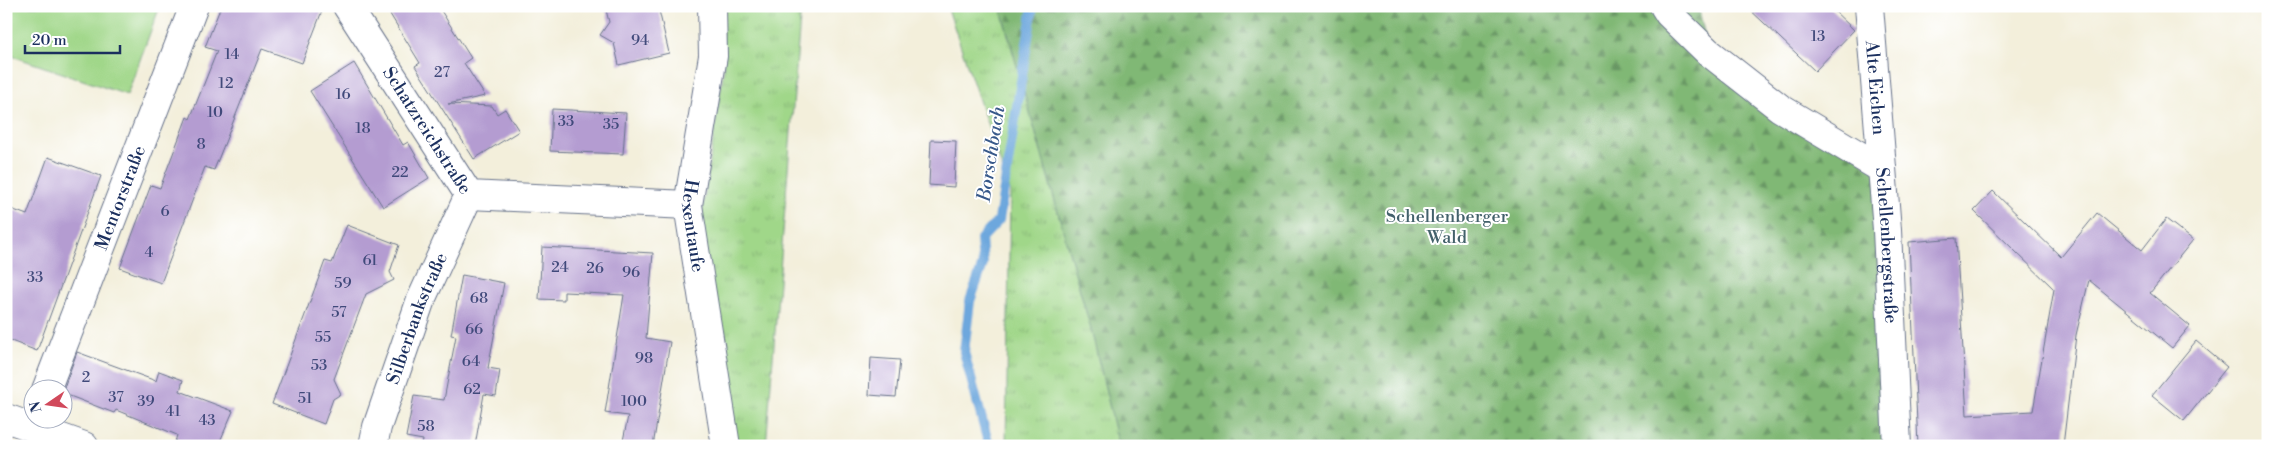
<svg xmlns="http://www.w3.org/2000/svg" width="2274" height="452" font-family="'Libre Bodoni',serif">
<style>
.grass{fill:url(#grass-tufts);stroke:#5e8374}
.forest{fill:url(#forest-firs);stroke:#4e746a}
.park{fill:#a0d789;stroke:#5e8374}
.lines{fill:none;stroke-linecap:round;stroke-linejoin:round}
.stream{stroke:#6da7dd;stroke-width:10}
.building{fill:#b49cd1}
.minor-casing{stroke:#67728a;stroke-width:30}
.minor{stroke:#fff;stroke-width:28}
.labels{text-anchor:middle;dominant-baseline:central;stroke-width:4;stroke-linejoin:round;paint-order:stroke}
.number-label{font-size:15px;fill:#414a7b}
.street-label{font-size:18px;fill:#1b2f5e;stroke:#fff}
.park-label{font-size:18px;fill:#43616b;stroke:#fff}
.water-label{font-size:19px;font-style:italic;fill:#38598a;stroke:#fff}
</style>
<defs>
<pattern id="grass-tufts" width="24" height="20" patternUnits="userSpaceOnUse" patternTransform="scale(1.25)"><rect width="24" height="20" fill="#a0d789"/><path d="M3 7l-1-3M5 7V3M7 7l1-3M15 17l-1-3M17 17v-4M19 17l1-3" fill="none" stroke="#89b979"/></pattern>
<pattern id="forest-firs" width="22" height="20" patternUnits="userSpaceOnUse" patternTransform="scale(1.25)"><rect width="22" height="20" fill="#80b875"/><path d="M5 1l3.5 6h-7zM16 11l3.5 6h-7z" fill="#689663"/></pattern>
</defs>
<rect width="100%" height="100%" fill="#fff"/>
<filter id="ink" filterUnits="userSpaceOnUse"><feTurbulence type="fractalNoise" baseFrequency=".02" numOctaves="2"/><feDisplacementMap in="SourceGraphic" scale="10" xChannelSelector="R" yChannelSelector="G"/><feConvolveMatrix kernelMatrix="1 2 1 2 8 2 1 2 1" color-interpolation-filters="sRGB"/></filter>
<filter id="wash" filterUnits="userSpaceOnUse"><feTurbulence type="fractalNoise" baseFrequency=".0096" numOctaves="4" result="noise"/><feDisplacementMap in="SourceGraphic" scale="20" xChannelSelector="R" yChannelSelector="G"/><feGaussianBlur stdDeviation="1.12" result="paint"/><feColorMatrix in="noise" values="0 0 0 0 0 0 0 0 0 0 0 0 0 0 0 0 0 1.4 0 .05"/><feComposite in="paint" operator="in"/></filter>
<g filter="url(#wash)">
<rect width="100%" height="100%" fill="#f3efdb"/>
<g class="grass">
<polygon points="720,6 801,6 766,446 734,446 701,220 724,68"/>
<polygon points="947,6 1000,6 1092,333 1119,446 1006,446 1010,191"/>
</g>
<g class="forest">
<polygon points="1000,6 1661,6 1881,176 1894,446 1119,446 1092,333"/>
<polygon points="1667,6 1698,6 1706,40"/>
</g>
<polygon class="park" points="6,6 160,6 127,95 6,54"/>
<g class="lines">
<polyline class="stream" points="989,446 964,352 970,301 983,264 981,239 999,220 1033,6"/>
</g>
<g id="blocks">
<g class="building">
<polygon points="221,6 308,6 322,11 302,63 262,49 214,170 205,167 161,283 120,268 151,185 160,188 187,117 190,119 217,51 205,47"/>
<polygon points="385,6 438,6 471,58 464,63 485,96 448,104 492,106 497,114 505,109 519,131 474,159 415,66 420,63"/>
<polygon points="605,6 658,6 669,53 619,65 614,43 600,35 609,22"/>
<polygon points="1746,6 1829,6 1854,30 1815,71"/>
<polygon points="354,63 403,145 408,142 429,178 383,207 310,91"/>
<polygon points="552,109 626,113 623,154 550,151"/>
<polygon points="931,140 956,141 954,187 929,185"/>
<polygon points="48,157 101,176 37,351 6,339 6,207 27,215"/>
<polygon points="1993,191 2061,257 2097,213 2142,250 2166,219 2193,240 2150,293 2190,326 2172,348 2089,280 2076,335 2063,446 1918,446 1909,242 1956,238 1967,415 2033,411 2054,289 1974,211"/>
<polygon points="347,225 399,245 390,272 394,280 366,294 334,379 341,394 333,399 324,424 272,404 325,261 332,263"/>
<polygon points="542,247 653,253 646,338 670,342 653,446 622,446 628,416 605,413 624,295 564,292 564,300 539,299"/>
<polygon points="462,275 504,283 488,368 500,370 496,396 484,394 475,446 422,446 423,440 406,437 414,396 444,400 456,336 451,335"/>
<polygon points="2196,341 2227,367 2184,421 2152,395"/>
<polygon points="77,352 156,381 159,371 183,380 180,391 233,411 218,446 174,446 177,435 116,410 114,413 62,393"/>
<polygon points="871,358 900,360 896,397 869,395"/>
</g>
</g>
</g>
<g filter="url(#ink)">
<use href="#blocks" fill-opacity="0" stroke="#67728a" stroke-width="1"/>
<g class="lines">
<g class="minor-casing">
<g id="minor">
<path id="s1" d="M347,6L469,195L688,205"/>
<path id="s2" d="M712,6L713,56L688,205L726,446"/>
<polyline points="1664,6 1669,14 1707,51 1780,108 1882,169"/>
<path id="s3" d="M1869,6L1887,230L1897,446"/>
<path id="s4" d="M46,390L194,6"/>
<polyline points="6,418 84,446"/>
<path id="s5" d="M373,446L377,427L420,302L469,195"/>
</g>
</g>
<use href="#minor" class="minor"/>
</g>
</g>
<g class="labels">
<g class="number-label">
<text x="1818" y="36">13</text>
<text x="640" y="40">94</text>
<text x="232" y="54">14</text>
<text x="442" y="72">27</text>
<text x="226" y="83">12</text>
<text x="343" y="94">16</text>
<text x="215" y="112">10</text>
<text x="566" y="121">33</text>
<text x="611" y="124">35</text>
<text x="363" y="128">18</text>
<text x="201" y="144">8</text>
<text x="400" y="172">22</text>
<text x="165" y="211">6</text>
<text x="149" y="252">4</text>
<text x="370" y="260">61</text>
<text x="560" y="267">24</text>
<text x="595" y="268">26</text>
<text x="631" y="272">96</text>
<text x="35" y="277">33</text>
<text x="343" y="283">59</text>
<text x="479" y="298">68</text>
<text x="339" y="312">57</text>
<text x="474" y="329">66</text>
<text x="323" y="337">55</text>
<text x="644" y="358">98</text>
<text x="471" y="361">64</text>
<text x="319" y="365">53</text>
<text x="86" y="377">2</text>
<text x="472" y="389">62</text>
<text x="116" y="397">37</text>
<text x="305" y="398">51</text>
<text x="146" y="401">39</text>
<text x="634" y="401">100</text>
<text x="173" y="411">41</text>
<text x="207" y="420">43</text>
<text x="426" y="426">58</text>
</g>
<g class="street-label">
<text stroke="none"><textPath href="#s3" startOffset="82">Alte Eichen</textPath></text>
<text stroke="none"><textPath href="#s1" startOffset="148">Schatzreichstraße</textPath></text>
<text stroke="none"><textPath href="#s4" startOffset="206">Mentorstraße</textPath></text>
<text stroke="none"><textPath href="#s2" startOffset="222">Hexentaufe</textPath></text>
<text stroke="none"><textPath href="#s3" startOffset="240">Schellenbergstraße</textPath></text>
<text stroke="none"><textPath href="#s5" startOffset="135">Silberbankstraße</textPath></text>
</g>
<g class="park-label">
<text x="1447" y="216">Schellenberger<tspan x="1447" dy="21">Wald</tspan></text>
</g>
<g class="water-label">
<text transform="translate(991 154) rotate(-81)">Borschbach</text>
</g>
</g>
<rect width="2274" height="452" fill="none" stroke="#fff" stroke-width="25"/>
<g transform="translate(48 404) rotate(257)"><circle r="24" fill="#ffffff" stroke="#a4acbf"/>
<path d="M0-4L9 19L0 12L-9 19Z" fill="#d1495b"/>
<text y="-8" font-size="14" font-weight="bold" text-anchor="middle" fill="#1b2f5e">N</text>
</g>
<path d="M25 45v8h95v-8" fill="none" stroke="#1b2f5e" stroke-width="2.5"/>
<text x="32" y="45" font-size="15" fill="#1b2f5e" stroke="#ffffff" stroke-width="4" paint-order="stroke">20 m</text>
</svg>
